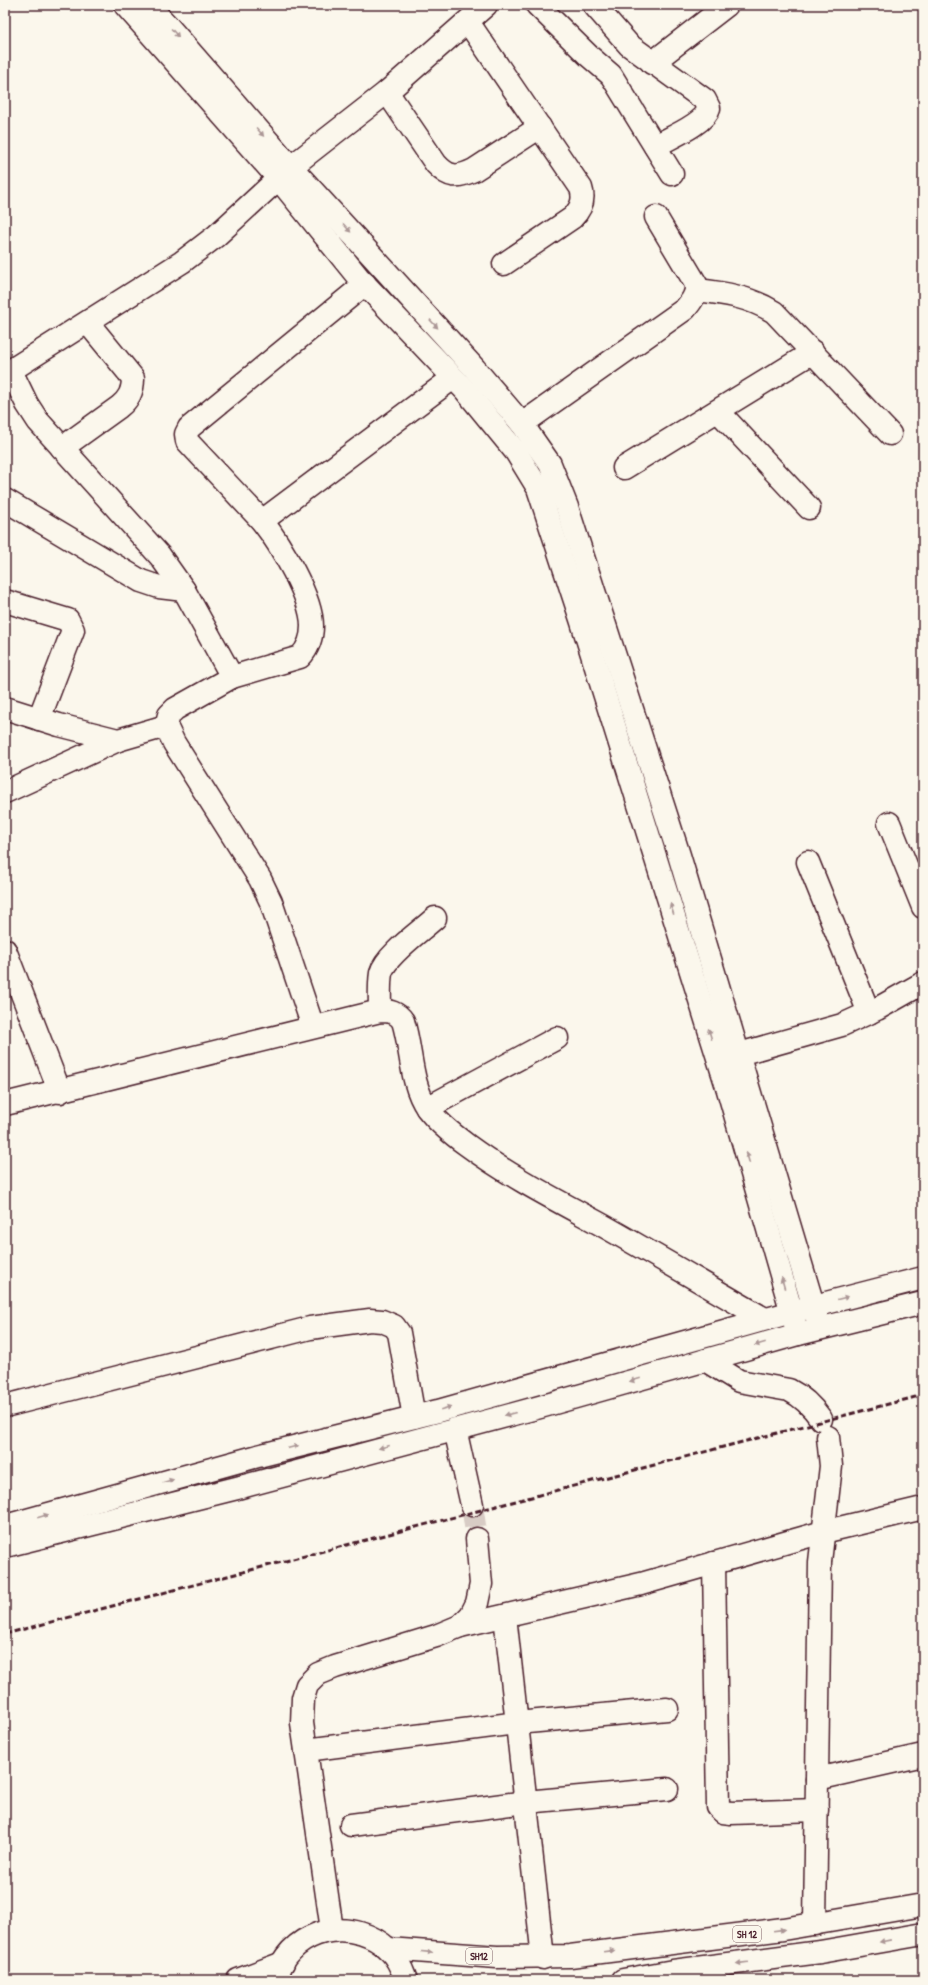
<svg xmlns="http://www.w3.org/2000/svg" width="928" height="1985" font-family="'Patrick Hand',sans-serif">
<style>
.lines{fill:none;stroke-linecap:round;stroke-linejoin:round}
.minor-tunnel{stroke:#d8ccc5;stroke-width:22;stroke-dasharray:22 11;stroke-linecap:butt}
.minor-casing{stroke:#4a1f2b;stroke-width:25}
.major-casing{stroke:#4a1f2b;stroke-width:25}
.minor{stroke:#fbf7ec;stroke-width:22}
.major{stroke:#fbf7ec;stroke-width:22}
.rail{stroke:#4a1f2b;stroke-width:3;stroke-dasharray:6 3;stroke-linecap:butt}
.oneway{fill:#ab9695}
.labels{text-anchor:middle;dominant-baseline:central;stroke-width:3;stroke-linejoin:round;paint-order:stroke}
.shield{fill:#fbf7ec;stroke:#7f6065;stroke-width:1}
.shield-label{font-size:10px;font-weight:bold;fill:#4a1f2b}
</style>
<rect width="100%" height="100%" fill="#fbf7ec"/>
<filter id="ink" filterUnits="userSpaceOnUse"><feTurbulence type="fractalNoise" baseFrequency=".025" numOctaves="2"/><feDisplacementMap in="SourceGraphic" scale="8" xChannelSelector="R" yChannelSelector="G"/><feConvolveMatrix kernelMatrix="1 2 1 2 8 2 1 2 1" color-interpolation-filters="sRGB"/></filter>
<g filter="url(#ink)">
<g class="lines">
<polyline class="minor-tunnel" points="472,1505 477,1539"/>
<g class="minor-casing">
<g id="minor">
<polyline points="537,5 589,56 611,75 672,174"/>
<path d="M594,5L629,45L705,100L709,108C705,124 669,138 655,146"/>
<path d="M468,22L581,188C585,200 581,209 572,218L504,264"/>
<polyline points="652,63 727,5"/>
<path d="M387,92L436,164C449,178 457,178 474,170L540,127"/>
<path d="M697,290C724,293 750,297 774,312L890,434"/>
<polyline points="11,371 27,404 38,421 160,556 184,590 232,677 175,709 169,715 166,726 174,743 260,879 271,902 313,1027"/>
<polyline points="5,374 182,262 216,236 291,167 387,92 486,5"/>
<polyline points="718,411 809,508"/>
<path d="M522,424L685,309C692,301 697,294 696,284L656,217"/>
<path d="M62,448L119,407C129,399 133,391 133,378L88,323"/>
<polyline points="624,468 813,352"/>
<polyline points="5,500 141,581 159,587 184,590"/>
<polyline points="262,521 453,378"/>
<polyline points="5,601 68,620 73,630 39,719"/>
<path d="M232,677L300,657C308,649 312,637 312,626C312,597 280,544 262,521L187,441L186,434L189,428L365,284"/>
<polyline points="5,708 59,725 118,740 166,726"/>
<polyline points="5,792 118,740"/>
<polyline points="889,823 923,907"/>
<polyline points="808,862 869,1013"/>
<polyline points="5,950 60,1092"/>
<path d="M380,1011C380,999 379,985 381,973C386,955 421,931 435,918"/>
<polyline points="739,1054 842,1025 877,1009 923,983"/>
<path d="M5,1104L380,1011C390,1011 397,1012 403,1021C412,1050 410,1083 427,1108C438,1123 452,1134 467,1145C509,1176 556,1200 602,1225C657,1256 711,1288 765,1319"/>
<polyline points="427,1108 557,1038"/>
<path d="M705,1360L739,1381L789,1390C803,1397 812,1406 821,1419"/>
<polyline points="5,1406 310,1328 370,1320 382,1321 394,1326 399,1333 414,1417"/>
<polyline points="455,1429 472,1505"/>
<polyline points="5,1526 258,1456 438,1411 792,1312"/>
<polyline points="5,1546 237,1488 540,1407 798,1334"/>
<polyline points="714,1563 718,1807 723,1812 731,1813 817,1810"/>
<polyline points="505,1616 543,1958"/>
<polyline points="460,1626 641,1584 823,1532 923,1508"/>
<polyline points="306,1750 517,1723 667,1709"/>
<polyline points="817,1779 923,1755"/>
<polyline points="351,1825 526,1802 667,1789"/>
<polyline points="815,1924 820,1562 831,1466 828,1437"/>
<polyline points="332,1930 302,1723 303,1698 307,1685 318,1674 335,1667 436,1636 460,1626 471,1615 477,1603 481,1584 477,1539"/>
</g>
</g>
<g class="major-casing">
<g id="major">
<polyline points="125,5 278,178 358,277 466,391 516,452 538,488 581,619 728,1090 798,1334 923,1303"/>
<polyline points="148,5 166,24 281,156 475,369 522,424 550,464 567,507 679,855 820,1328"/>
<polyline points="799,1310 923,1278"/>
<polyline points="388,1949 497,1957 570,1956 783,1929 923,1905"/>
<polyline points="238,1980 283,1963"/>
<path d="M276,1980C278,1975 280,1968 282,1963C304,1925 357,1920 388,1949C397,1957 402,1969 406,1980"/>
<polyline points="623,1980 673,1971 820,1952 923,1934"/>
</g>
</g>
<use href="#minor" class="minor"/>
<use href="#major" class="major"/>
<polyline class="rail" points="5,1634 923,1395"/>
</g>
<defs><path id="oneway-solid" d="M-6-.8H1V-3.2L6.5 0L1 3.2V.8H-6Z"/></defs>
<g class="oneway">
<use href="#oneway-solid" transform="translate(175 33) rotate(49)"/>
<use href="#oneway-solid" transform="translate(260 132) rotate(49)"/>
<use href="#oneway-solid" transform="translate(347 228) rotate(48)"/>
<use href="#oneway-solid" transform="translate(434 324) rotate(47)"/>
<use href="#oneway-solid" transform="translate(672 909) rotate(-107)"/>
<use href="#oneway-solid" transform="translate(710 1034) rotate(-107)"/>
<use href="#oneway-solid" transform="translate(748 1158) rotate(-106)"/>
<use href="#oneway-solid" transform="translate(783 1283) rotate(-106)"/>
<use href="#oneway-solid" transform="translate(843 1298) rotate(-14)"/>
<use href="#oneway-solid" transform="translate(760 1344) rotate(164)"/>
<use href="#oneway-solid" transform="translate(635 1380) rotate(164)"/>
<use href="#oneway-solid" transform="translate(446 1408) rotate(-16)"/>
<use href="#oneway-solid" transform="translate(510 1414) rotate(165)"/>
<use href="#oneway-solid" transform="translate(293 1447) rotate(-14)"/>
<use href="#oneway-solid" transform="translate(384 1447) rotate(165)"/>
<use href="#oneway-solid" transform="translate(168 1481) rotate(-16)"/>
<use href="#oneway-solid" transform="translate(43 1516) rotate(-16)"/>
<use href="#oneway-solid" transform="translate(779 1930) rotate(-7)"/>
<use href="#oneway-solid" transform="translate(885 1941) rotate(169)"/>
<use href="#oneway-solid" transform="translate(609 1951) rotate(-7)"/>
<use href="#oneway-solid" transform="translate(427 1952) rotate(5)"/>
<use href="#oneway-solid" transform="translate(742 1963) rotate(173)"/>
</g>
</g>
<g class="labels">
<g class="shield">
<rect x="733" y="1926" width="28" height="16" rx="3"/>
<rect x="466" y="1948" width="26" height="16" rx="3"/>
</g>
<g class="shield-label">
<text x="747" y="1934">SH 12</text>
<text x="479" y="1956">SH12</text>
</g>
</g>
<rect width="928" height="1985" fill="none" stroke="#fbf7ec" stroke-width="20"/>
<rect x="10" y="10" width="908" height="1965" fill="none" stroke="#4a1f2b" stroke-width="1.5" filter="url(#ink)"/>
</svg>
